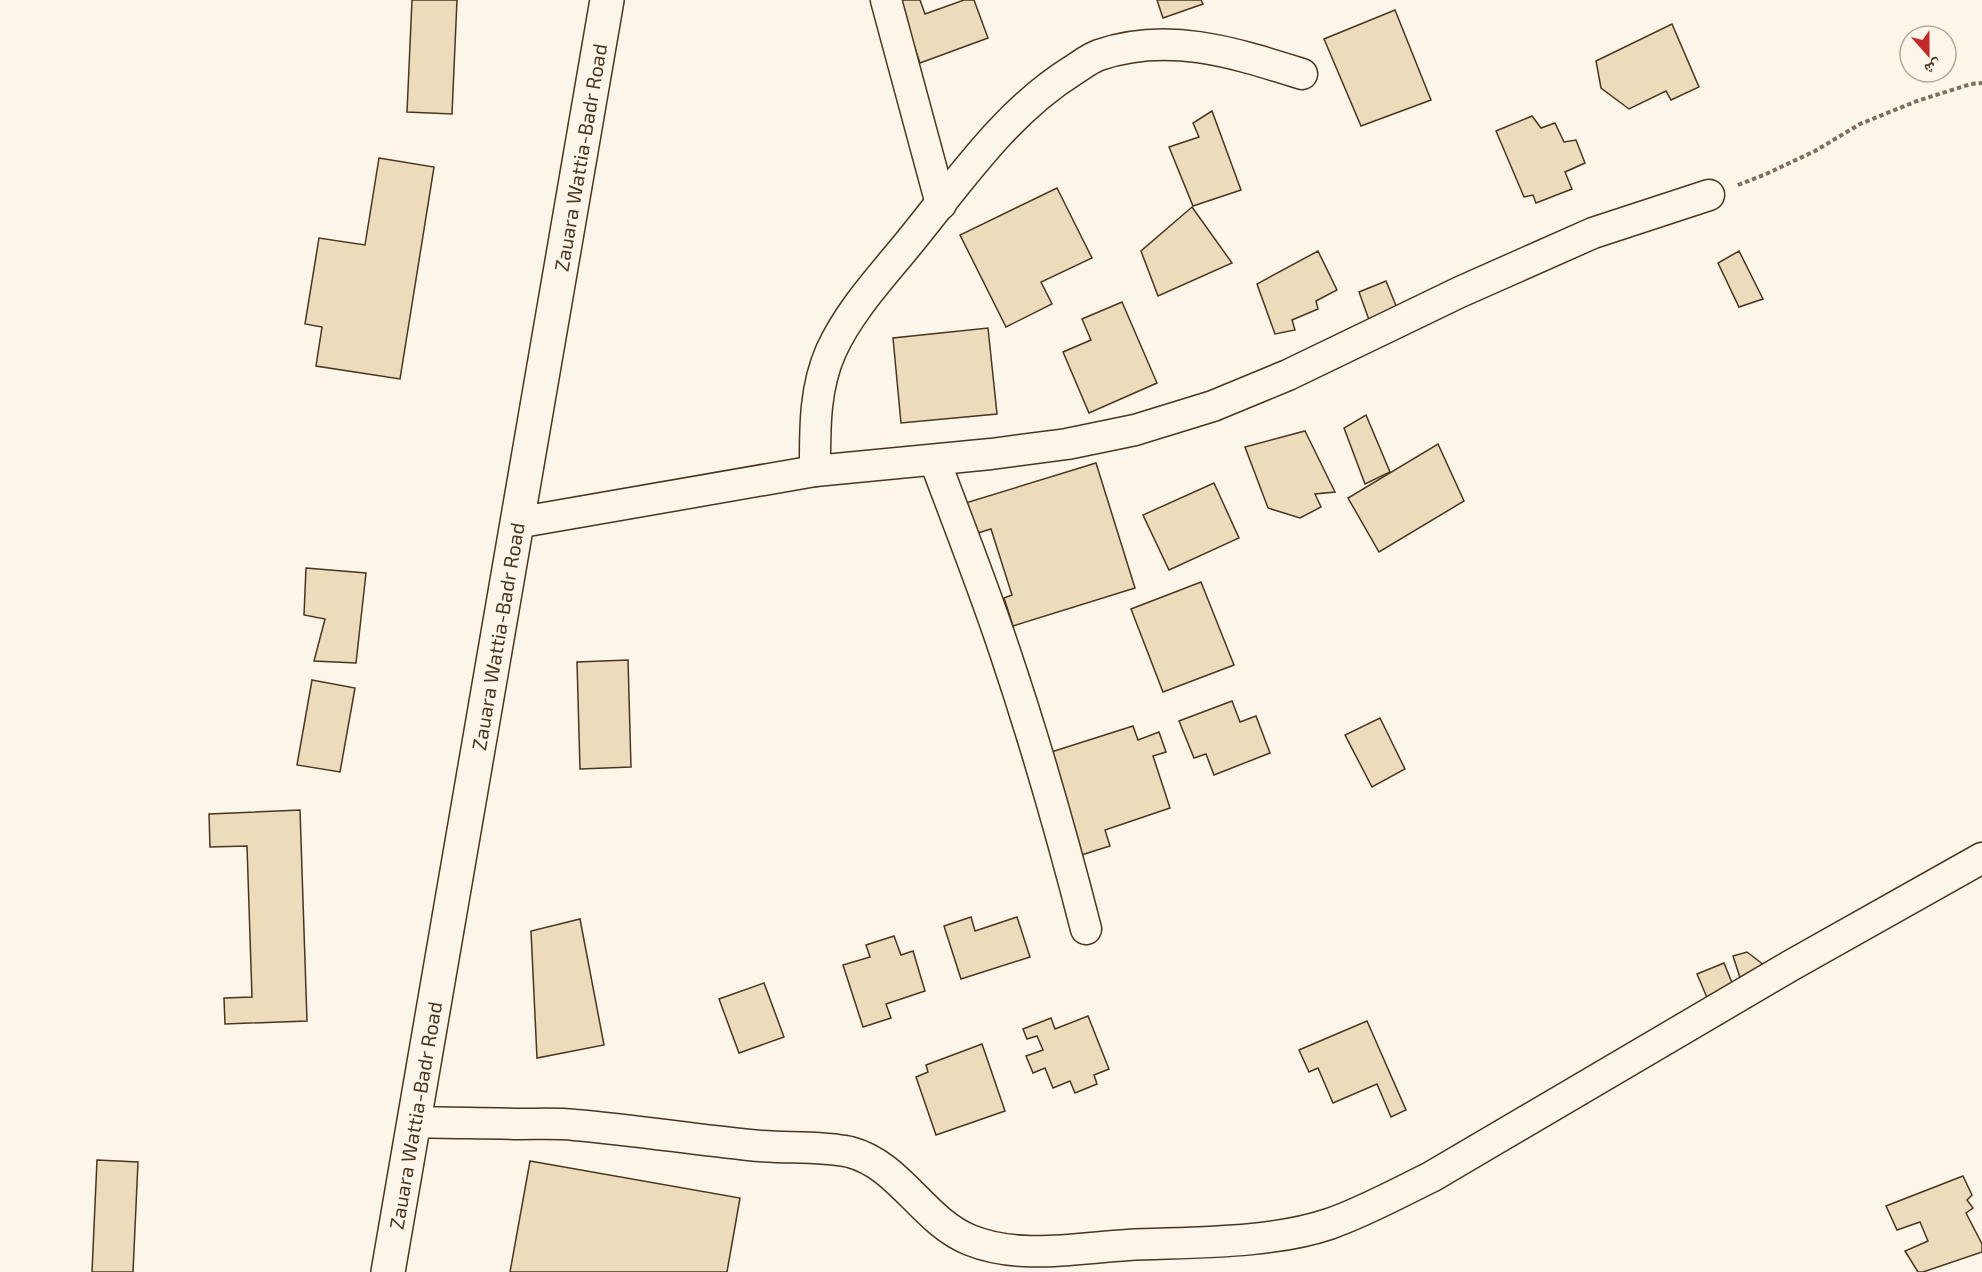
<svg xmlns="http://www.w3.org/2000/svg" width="1982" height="1272" font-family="'Exo 2','Noto Naskh Arabic',sans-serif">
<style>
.building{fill:#ecdcbc;stroke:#4a3520;stroke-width:1.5}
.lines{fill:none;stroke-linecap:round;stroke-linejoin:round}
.minor-casing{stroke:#4a3520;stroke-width:33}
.trunk-casing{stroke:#4a3520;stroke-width:36}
.path{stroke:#7f6f5c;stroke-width:4;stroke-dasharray:4.5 3;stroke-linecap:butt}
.minor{stroke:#fbf6e9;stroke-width:30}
.trunk{stroke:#fbf6e9;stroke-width:33}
.labels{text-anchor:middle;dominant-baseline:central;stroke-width:4.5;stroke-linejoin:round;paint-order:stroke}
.street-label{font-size:20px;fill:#4a3520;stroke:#fbf6e9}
</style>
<rect width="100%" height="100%" fill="#fbf6e9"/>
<g class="building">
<polygon points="412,0 457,0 452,114 407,112"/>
<polygon points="898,0 920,0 925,14 964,0 974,0 988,38 920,63"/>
<polygon points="1157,0 1201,0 1203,4 1163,18"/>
<polygon points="1395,10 1431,100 1361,126 1324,39"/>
<polygon points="1672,24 1699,87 1671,100 1666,91 1629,109 1601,88 1596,61"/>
<polygon points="1212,111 1241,190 1193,206 1169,147 1199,137 1193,123"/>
<polygon points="1532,116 1541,128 1555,123 1564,142 1576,140 1585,163 1565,172 1572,189 1536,203 1533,195 1524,197 1496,131"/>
<polygon points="379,158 434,167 400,379 316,366 322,327 305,324 319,238 365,245"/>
<polygon points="1057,188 1092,258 1041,282 1052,304 1006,327 960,235"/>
<polygon points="1192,207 1232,263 1158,296 1141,251"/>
<polygon points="1318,251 1337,290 1316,301 1318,309 1292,320 1295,330 1275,334 1257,284"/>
<polygon points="1739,251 1763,299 1739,307 1718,263"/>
<polygon points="1386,281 1401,318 1373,331 1359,292"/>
<polygon points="1122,302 1157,383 1089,413 1063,352 1091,340 1082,319"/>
<polygon points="988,328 997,414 901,423 893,338"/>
<polygon points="1366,415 1390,472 1365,484 1344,428"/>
<polygon points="1305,431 1335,492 1315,494 1321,507 1300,518 1268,508 1245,447"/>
<polygon points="1438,444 1464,501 1379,552 1348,498"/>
<polygon points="1096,463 1135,588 1013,626 1004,598 1012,595 991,529 968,536 959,505"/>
<polygon points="1214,483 1239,538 1169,570 1143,515"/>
<polygon points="306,568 366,573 356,663 314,661 325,619 304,615"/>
<polygon points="1201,582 1234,665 1163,692 1131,609"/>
<polygon points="628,660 631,767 580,769 577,662"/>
<polygon points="312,680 355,688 340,772 297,765"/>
<polygon points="1232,701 1240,722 1256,716 1270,753 1214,775 1206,754 1194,758 1179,721"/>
<polygon points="1380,718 1405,769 1372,787 1345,735"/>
<polygon points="1133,726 1138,740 1159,732 1166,752 1153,756 1170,808 1105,830 1110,846 1078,856 1045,754"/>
<polygon points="300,810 307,1021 225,1024 224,998 252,997 247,846 210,847 209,814"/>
<polygon points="971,917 975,931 1017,917 1030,957 961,979 944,926"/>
<polygon points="580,919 604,1045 537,1058 531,931"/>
<polygon points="894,936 901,955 913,951 925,991 886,1004 891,1018 863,1027 843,965 870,957 866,945"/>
<polygon points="1747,952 1773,972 1744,990 1733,956"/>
<polygon points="1724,963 1737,995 1711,1007 1697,974"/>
<polygon points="764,983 784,1037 739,1053 719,999"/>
<polygon points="1088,1016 1109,1069 1094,1075 1097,1084 1075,1093 1070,1081 1053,1088 1045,1068 1033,1073 1026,1056 1043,1050 1037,1036 1027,1039 1023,1029 1051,1018 1055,1029"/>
<polygon points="1367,1021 1406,1110 1391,1117 1377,1084 1333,1103 1318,1068 1309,1072 1299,1050"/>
<polygon points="982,1044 1005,1111 936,1135 916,1077 928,1072 926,1065"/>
<polygon points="97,1160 138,1162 133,1272 92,1272"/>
<polygon points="530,1161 740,1198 727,1272 510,1272"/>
<polygon points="1963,1176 1972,1195 1967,1200 1973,1208 1966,1213 1982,1244 1982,1252 1923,1272 1918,1272 1905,1251 1928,1241 1920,1222 1897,1230 1886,1206"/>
</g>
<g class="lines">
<g class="minor-casing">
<g id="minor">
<polyline points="886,0 941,204"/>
<path d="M935,461C958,523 983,586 1004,649C1035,741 1062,835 1086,929"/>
<path d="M815,471C815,431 814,389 831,351C851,307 887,271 916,234C963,176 1008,111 1072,71C1080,66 1090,58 1099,55C1169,31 1235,53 1302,74"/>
<polyline points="516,523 815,471 991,454 1067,444 1135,430 1213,406 1288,375 1460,292 1593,233 1709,195"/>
<path d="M415,1122C450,1123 486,1123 521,1124C539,1124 557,1123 575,1125C633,1130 691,1139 749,1145C783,1149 818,1145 850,1152C900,1165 923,1221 970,1240C1019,1260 1077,1248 1128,1245C1190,1242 1270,1244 1329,1224C1364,1212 1398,1193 1431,1177L1790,966L1982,858"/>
</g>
</g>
<g class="trunk-casing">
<g id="trunk">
<path id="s1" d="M388,1272L607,0"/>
</g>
</g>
<polyline class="path" points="1738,185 1766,174 1815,151 1860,124 1917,101 1971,84 1982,83"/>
<use href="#minor" class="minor"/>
<use href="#trunk" class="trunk"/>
</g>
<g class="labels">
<g class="street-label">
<text stroke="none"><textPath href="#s1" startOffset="1131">Zauara Wattia-Badr Road</textPath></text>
<text stroke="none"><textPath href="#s1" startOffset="645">Zauara Wattia-Badr Road</textPath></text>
<text stroke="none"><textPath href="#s1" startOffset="159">Zauara Wattia-Badr Road</textPath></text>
</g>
</g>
<g transform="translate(1928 54) rotate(159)"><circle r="28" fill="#fbf6e9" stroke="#b4a999" stroke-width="1.5"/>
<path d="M0-4.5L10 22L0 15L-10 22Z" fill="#c62828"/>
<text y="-9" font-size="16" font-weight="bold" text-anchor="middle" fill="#4a3520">ش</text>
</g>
</svg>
